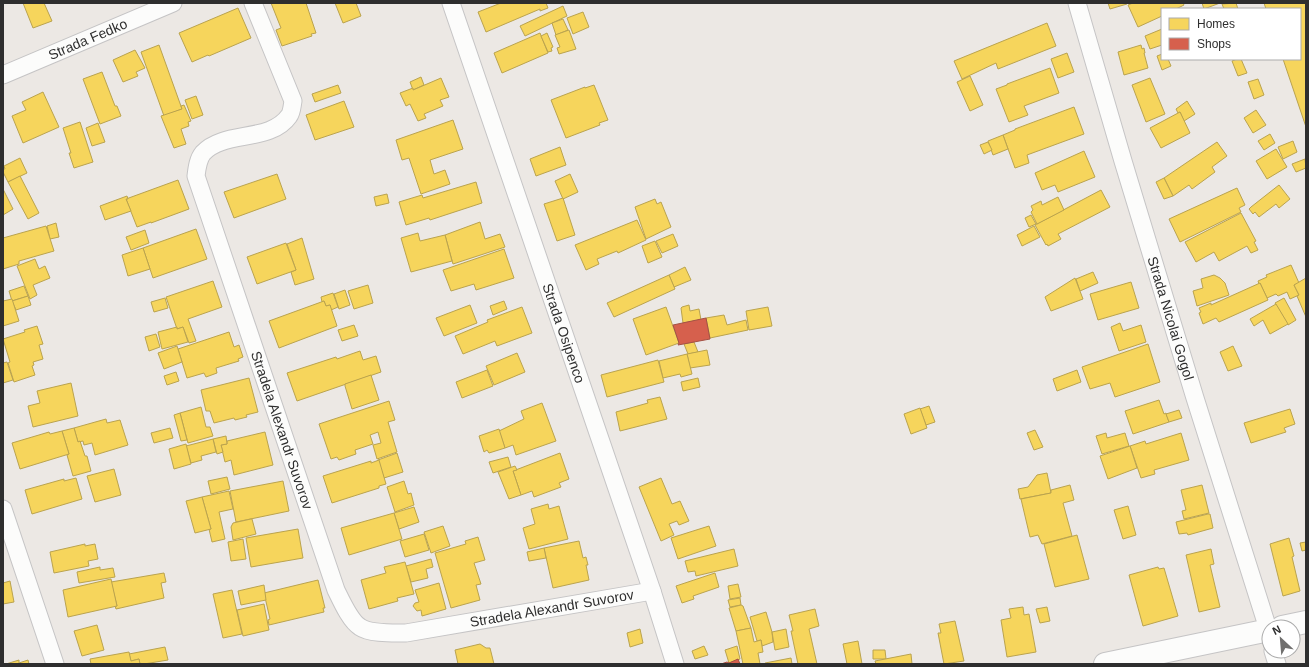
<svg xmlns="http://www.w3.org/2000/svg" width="1309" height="667" font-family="Helvetica,sans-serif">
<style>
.homes{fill:#f6d55c;stroke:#baa34e}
.shops{fill:#d6604d;stroke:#a45144}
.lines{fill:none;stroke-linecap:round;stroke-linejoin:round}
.street-casing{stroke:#c5c4c5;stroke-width:19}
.secondary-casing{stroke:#c5c4c5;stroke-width:24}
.street{stroke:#fcfcfb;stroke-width:17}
.secondary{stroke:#fcfcfb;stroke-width:22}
.labels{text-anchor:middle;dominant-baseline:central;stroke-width:4;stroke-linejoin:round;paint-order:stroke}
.street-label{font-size:14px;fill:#2e2e2e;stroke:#fff}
</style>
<rect width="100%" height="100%" fill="#ece8e4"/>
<g class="homes">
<polygon points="23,3 44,3 52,21 33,28"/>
<polygon points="271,3 306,3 316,33 311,34 312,36 282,46 276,30 281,28"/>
<polygon points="335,3 356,3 361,16 343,23"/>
<polygon points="501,3 546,3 548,8 540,11 540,9 486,32 478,12"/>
<polygon points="1108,3 1126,3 1127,4 1110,9"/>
<polygon points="1133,3 1183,3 1184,5 1176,9 1162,9 1162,16 1138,27 1128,5"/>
<polygon points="1202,3 1220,3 1204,9"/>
<polygon points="1236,3 1238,9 1224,9 1222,4"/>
<polygon points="1264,3 1305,3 1306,5 1306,127 1283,59 1300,59 1300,9 1266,9"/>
<polygon points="563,6 567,16 525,36 520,26"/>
<polygon points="238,8 251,38 209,56 208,55 192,62 179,33"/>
<polygon points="583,12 589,27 573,34 567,18"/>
<polygon points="563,19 568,30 556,35 552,23"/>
<polygon points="1047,23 1056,46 998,69 996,63 962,79 954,61"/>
<polygon points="1162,29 1162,45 1150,49 1145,36"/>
<polygon points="569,30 576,49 559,54 557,48 560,47 555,35"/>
<polygon points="540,33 548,53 502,73 494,53"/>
<polygon points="547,33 553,47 551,48 552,51 548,52 541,36"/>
<polygon points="159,45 182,109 164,116 141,52"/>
<polygon points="1141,45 1142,49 1144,48 1145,53 1144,53 1148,68 1124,75 1118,52"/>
<polygon points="135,50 145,68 136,72 138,76 123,82 113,60"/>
<polygon points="1067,53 1074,72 1058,78 1051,59"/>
<polygon points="1162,54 1162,59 1168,59 1171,66 1162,70 1157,56"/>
<polygon points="1237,59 1241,59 1247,73 1238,76 1232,61"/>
<polygon points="1050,68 1059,93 1024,106 1028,115 1009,122 996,89 1007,85 1007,84"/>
<polygon points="102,72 115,106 117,106 121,116 100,124 83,79"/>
<polygon points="970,76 983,105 970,111 957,82"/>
<polygon points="421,77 424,85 413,90 410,82"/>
<polygon points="441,78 449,97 440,100 443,106 424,114 426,118 418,121 410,104 406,106 400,93 413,88 413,90"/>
<polygon points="1150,78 1165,114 1146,122 1132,85"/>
<polygon points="1258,79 1264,95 1254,99 1248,82"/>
<polygon points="338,85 341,93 315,102 312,94"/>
<polygon points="594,85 608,120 599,123 600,125 566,138 551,100 585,87 585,88"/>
<polygon points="43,92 59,127 23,143 12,116 26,110 22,102"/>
<polygon points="196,96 203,115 192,119 185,100"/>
<polygon points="344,101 354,127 315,140 306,115"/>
<polygon points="1187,101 1195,114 1184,121 1180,112 1178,113 1176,109"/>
<polygon points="184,105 191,121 188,122 189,126 181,129 186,144 174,148 161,116 182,109 181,106"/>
<polygon points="1074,107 1084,134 1027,155 1029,163 1015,168 1003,135 1015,130 1015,129"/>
<polygon points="1256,110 1266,125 1253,133 1244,118"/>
<polygon points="1180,112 1190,133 1161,148 1150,128"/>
<polygon points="453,120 463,149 430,160 434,174 445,170 450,184 421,194 409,158 402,160 396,140"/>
<polygon points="80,122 93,162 74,168 69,153 71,153 63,128"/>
<polygon points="98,123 105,142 92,146 86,128"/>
<polygon points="1270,134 1275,143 1264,150 1258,141"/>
<polygon points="1003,135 1008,149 993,155 988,141"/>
<polygon points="1293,141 1297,152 1283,159 1278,147"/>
<polygon points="988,142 992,150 984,154 980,145"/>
<polygon points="1217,142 1227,156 1212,167 1215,172 1192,189 1189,185 1173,196 1164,178"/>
<polygon points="560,147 566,165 536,176 530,159"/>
<polygon points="1276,149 1287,167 1267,179 1256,161"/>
<polygon points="1084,151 1095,177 1058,192 1055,185 1042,190 1035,173"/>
<polygon points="20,158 27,173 8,182 3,172 3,169 5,169 4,166"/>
<polygon points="1305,159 1306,168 1296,172 1292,164"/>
<polygon points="277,174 286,199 234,218 224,192"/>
<polygon points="570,174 578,192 563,199 555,181"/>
<polygon points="20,176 39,213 28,219 8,182"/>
<polygon points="1164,178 1173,196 1164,199 1156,182"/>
<polygon points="178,180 189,209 151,223 151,222 137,227 126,199"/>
<polygon points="476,182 482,203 430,220 429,218 406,225 399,202 422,195 423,198"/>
<polygon points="1279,185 1290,199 1279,208 1276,204 1259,217 1255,212 1253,214 1249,209 1251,207"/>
<polygon points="1237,188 1245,205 1239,208 1241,212 1180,242 1169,219"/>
<polygon points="3,189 13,209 3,215"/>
<polygon points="1101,190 1110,207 1058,234 1061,239 1048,246 1047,244 1046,245 1035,225"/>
<polygon points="387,194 389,203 376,206 374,197"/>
<polygon points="127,196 128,199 126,199 131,211 105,220 100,206"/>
<polygon points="1058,197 1064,210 1037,224 1031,212 1033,210 1031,206 1041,201 1042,205"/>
<polygon points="563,198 575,235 557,241 544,204"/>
<polygon points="655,199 657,204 661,202 671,227 646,239 635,207"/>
<polygon points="1241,213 1256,241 1254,242 1258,250 1251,253 1247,246 1219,261 1214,252 1196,262 1185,242"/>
<polygon points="1031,215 1036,224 1029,227 1025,218"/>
<polygon points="637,220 646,240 618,253 617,251 597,259 599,264 586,270 575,245"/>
<polygon points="480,222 485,239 500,234 505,247 453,264 445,235"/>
<polygon points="56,223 59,237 50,239 47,226"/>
<polygon points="46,226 54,251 19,261 19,264 3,269 3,238"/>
<polygon points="1034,226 1040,237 1022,246 1017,235"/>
<polygon points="196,229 207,259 153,278 143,248"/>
<polygon points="145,230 149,243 131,250 126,237"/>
<polygon points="418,233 420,241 445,235 452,261 411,272 401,238"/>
<polygon points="673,234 678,246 662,253 656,241"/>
<polygon points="302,238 314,279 295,285 291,272 296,270 287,244"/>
<polygon points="655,241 662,257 648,263 642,246"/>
<polygon points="286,243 296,270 257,284 247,257"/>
<polygon points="143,248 150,269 128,276 122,255"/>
<polygon points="504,249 514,278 476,290 474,284 451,291 443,270"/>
<polygon points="35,259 39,269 45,266 50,278 33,285 37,295 30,299 17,266"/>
<polygon points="1291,265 1299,283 1294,285 1299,295 1290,299 1287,292 1278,296 1276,294 1267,298 1260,283 1259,284 1258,281 1267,277 1266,275"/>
<polygon points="685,267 691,280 674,287 669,275"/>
<polygon points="1093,272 1098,283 1080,291 1076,279"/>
<polygon points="669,275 675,289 614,317 607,303"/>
<polygon points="1214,275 1220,278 1225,283 1229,295 1197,306 1193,291 1203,288 1201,279"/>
<polygon points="1075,278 1083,299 1051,311 1045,297"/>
<polygon points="1306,278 1306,317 1297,296 1299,295 1294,285"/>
<polygon points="213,281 222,307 188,319 196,341 189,343 183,327 177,329 166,297"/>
<polygon points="1131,282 1139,308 1098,320 1090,294"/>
<polygon points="1260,283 1268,300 1219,322 1216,318 1203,324 1199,313 1201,312 1199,308 1211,303 1211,305"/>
<polygon points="368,285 373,303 354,309 348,291"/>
<polygon points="24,286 28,296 12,301 9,291"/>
<polygon points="345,290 350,305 339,309 334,294"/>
<polygon points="333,293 338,307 331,310 330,305 326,306 324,301 322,302 321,297"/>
<polygon points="28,296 31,305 16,310 12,301"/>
<polygon points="165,298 168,308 154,312 151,302"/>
<polygon points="1284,298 1296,320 1288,325 1275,303"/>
<polygon points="12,299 19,321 3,326 3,301"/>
<polygon points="324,301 326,306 330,305 337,326 279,348 269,321"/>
<polygon points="504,301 507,309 493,315 490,306"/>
<polygon points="1276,304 1288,324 1270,334 1263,320 1254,326 1250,319"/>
<polygon points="470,305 477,323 444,336 436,318"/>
<polygon points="689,305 690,311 699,309 701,320 683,323 681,308 682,307"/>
<polygon points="522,307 532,333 497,346 495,341 463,354 455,336 488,322 487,320"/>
<polygon points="666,307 679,343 646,355 633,319"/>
<polygon points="768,307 772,326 749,330 746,311"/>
<polygon points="724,315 727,325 746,320 748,330 710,338 706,318"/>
<polygon points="1120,323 1123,331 1141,325 1146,342 1119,351 1111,327"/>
<polygon points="354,325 358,336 342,341 338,330"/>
<polygon points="37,326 43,344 39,345 43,359 33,362 34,365 32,366 35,375 14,382 8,363 10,362 3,339 25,332 24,330"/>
<polygon points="177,327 177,329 183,327 188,342 162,349 158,332"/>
<polygon points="229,332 234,347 239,345 243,357 238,359 239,361 216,368 217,373 206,377 204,373 187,378 178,349"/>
<polygon points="156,334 160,347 149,351 145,337"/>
<polygon points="694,342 698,352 688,354 684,344"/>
<polygon points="1148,344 1160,382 1115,397 1110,383 1090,389 1082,367"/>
<polygon points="177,346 182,362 164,369 158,353"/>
<polygon points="1233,346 1242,366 1228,371 1220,352"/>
<polygon points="707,350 710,365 690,368 687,354"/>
<polygon points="360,351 363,360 376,356 381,372 297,401 287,373 336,357 337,359"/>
<polygon points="517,353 525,372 494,385 486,366"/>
<polygon points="687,354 692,374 681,377 680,374 663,378 659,361"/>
<polygon points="658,360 664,382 607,397 601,375"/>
<polygon points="7,362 13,380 3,383 3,363"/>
<polygon points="487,370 493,386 462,398 456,382"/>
<polygon points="1077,370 1081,382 1057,391 1053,379"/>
<polygon points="176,372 179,381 167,385 164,376"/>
<polygon points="371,375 379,400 352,409 345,386 345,384"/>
<polygon points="249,378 258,412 246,415 247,417 235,420 234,418 214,423 210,411 206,411 201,390"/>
<polygon points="698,378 700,387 683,391 681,382"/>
<polygon points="71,383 78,416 33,427 28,406 40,403 37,391"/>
<polygon points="660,397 667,419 620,431 616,412 648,403 647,400"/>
<polygon points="1159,400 1164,414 1166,413 1169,422 1133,434 1125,411"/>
<polygon points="389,401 395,420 388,422 397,452 377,459 373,445 381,443 378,432 370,435 373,444 355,450 356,454 339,460 337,457 331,459 319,424"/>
<polygon points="542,403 556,441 516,455 513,445 505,448 499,431 524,419 521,411"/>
<polygon points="929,406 935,422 926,425 920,409"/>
<polygon points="201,407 206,427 210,427 213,436 188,443 180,413"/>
<polygon points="920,408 927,428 911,434 904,414"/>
<polygon points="1290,409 1295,424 1284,428 1286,432 1251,443 1244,423"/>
<polygon points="1179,410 1182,418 1169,422 1166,414"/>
<polygon points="180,413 187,440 181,441 174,415"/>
<polygon points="106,419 107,423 120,420 128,445 95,455 92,443 84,445 83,441 78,442 74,428"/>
<polygon points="74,428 78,442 80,441 85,456 87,456 91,471 73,476 67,455 69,454 62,431"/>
<polygon points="170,428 173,438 154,443 151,433"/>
<polygon points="499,429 505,448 489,453 487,450 484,452 479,436"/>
<polygon points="1035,430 1043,447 1034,450 1027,433"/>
<polygon points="62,431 69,454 20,469 12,443 49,432 50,434"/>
<polygon points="265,432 273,465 234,475 231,460 225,462 221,445 227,444 227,441"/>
<polygon points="1106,433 1107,438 1125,433 1129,446 1102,454 1096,436"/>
<polygon points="1181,433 1189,460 1154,470 1155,474 1141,478 1130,446 1145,441 1146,444"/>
<polygon points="226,436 227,444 221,445 223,452 217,454 213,439"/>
<polygon points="213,439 216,452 201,456 202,460 191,463 186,446"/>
<polygon points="186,444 191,464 174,469 169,449"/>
<polygon points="1130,446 1137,468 1108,479 1100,456"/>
<polygon points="397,453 403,472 384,478 378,460"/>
<polygon points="560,453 569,479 559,483 561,487 534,497 532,491 521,495 513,471"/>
<polygon points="508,457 511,467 493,473 489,462"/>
<polygon points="379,460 386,484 379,486 379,488 332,503 323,476 371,461 371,463"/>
<polygon points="515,466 517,470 513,471 521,495 509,499 498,472"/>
<polygon points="114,469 121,495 95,502 87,476"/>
<polygon points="1047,473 1051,493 1020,499 1018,489 1028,487 1037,475"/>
<polygon points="227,477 230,489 211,494 208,481"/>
<polygon points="76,478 82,499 32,514 25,490 64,479 64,481"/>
<polygon points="661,478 672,504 680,501 689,521 679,525 677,521 669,524 674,535 661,541 639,487"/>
<polygon points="283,481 289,511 236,522 230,491"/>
<polygon points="404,481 408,494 411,493 414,505 395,512 387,487"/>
<polygon points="1070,485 1074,500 1063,503 1072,536 1042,544 1038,535 1030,537 1021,499 1051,493 1051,490"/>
<polygon points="1202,485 1209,513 1184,519 1182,511 1186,510 1181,490"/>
<polygon points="229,491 233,509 219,512 225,539 212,542 209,529 211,529 202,497"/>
<polygon points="202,497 211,529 195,533 186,501"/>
<polygon points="548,504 549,509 559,506 568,539 529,549 523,528 535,524 531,509"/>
<polygon points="1128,506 1136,535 1123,539 1114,510"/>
<polygon points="414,507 419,522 399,529 394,513"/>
<polygon points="394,513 402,539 349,555 341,528"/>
<polygon points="1208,514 1210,514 1213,528 1188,535 1187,533 1179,534 1176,522"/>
<polygon points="251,519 252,519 256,534 233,540 231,527 233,523"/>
<polygon points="443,526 450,546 431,553 424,532"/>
<polygon points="709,526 716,546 678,559 671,538"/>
<polygon points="298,529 303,558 251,567 246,538"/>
<polygon points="424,534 429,550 405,557 400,541"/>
<polygon points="1077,535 1089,579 1055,587 1044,544"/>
<polygon points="478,537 485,560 474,563 481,584 476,585 480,600 451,608 435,553 466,544 465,541"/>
<polygon points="1289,538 1294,556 1292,557 1300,591 1283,596 1270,544"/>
<polygon points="243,539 246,559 231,561 228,542"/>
<polygon points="579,541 583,558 586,557 588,565 586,565 589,580 553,588 544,548"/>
<polygon points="1306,542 1306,550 1302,551 1300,543"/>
<polygon points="85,544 85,546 95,544 98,559 88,561 89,566 54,573 50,552"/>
<polygon points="544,548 546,558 529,561 527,552"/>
<polygon points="734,549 738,566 696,576 695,571 688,572 685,561"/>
<polygon points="1211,549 1214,564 1210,565 1220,607 1199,612 1186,555"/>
<polygon points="431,559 433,567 426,569 428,578 411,582 406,566"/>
<polygon points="405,562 414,594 397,598 398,601 369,609 361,580 386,573 384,567"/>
<polygon points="100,567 100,570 113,568 115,577 79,583 77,572"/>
<polygon points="1158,567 1159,569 1164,568 1178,616 1143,626 1129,575"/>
<polygon points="164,573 166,582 161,583 164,598 116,609 115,606 117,606 111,582"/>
<polygon points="715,573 719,587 693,596 694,599 682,603 676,586"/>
<polygon points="111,579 117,606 68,617 63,590"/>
<polygon points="318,580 325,608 323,608 324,612 269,625 268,620 270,619 264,593"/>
<polygon points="10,581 14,602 3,604 3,583"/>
<polygon points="439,583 446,609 422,616 421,610 417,611 413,606 415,603 419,602 415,590"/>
<polygon points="738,584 741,597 730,599 728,586"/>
<polygon points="264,585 266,600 241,605 238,591"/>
<polygon points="232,590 242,634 223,638 213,594"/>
<polygon points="740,598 741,605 730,607 728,600"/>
<polygon points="264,604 269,630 243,636 237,610"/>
<polygon points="741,605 743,606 751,628 736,631 729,608"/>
<polygon points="1023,607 1024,615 1029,614 1036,652 1007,657 1001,620 1011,618 1009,609"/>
<polygon points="1047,607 1050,621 1040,623 1036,609"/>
<polygon points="815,609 819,626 809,629 817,664 798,664 791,631 793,631 789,615"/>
<polygon points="766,612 772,632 773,642 762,646 761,640 757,641 750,617"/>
<polygon points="955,621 964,661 944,664 938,633 941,633 939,624"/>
<polygon points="97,625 104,650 82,656 74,631"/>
<polygon points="751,628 754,642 761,640 763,652 758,653 760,664 743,664 736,631"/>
<polygon points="640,629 643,643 630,647 627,633"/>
<polygon points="786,629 789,647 775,650 772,632"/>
<polygon points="858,641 862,664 847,664 843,644"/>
<polygon points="480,644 486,648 490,648 494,664 458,664 455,650"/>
<polygon points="704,646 708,655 695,659 692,651"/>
<polygon points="737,646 740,659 729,663 725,650"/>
<polygon points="165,647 168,660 144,664 140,664 139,659 131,661 129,654"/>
<polygon points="873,650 885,650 886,659 873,659"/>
<polygon points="129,652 131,661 139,659 140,664 91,664 90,659"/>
<polygon points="911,654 912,664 876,664 875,661"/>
<polygon points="791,658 792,664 765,664 765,663"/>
<polygon points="19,660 19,663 28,660 29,664 6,664"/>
</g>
<g class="shops">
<polygon points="706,318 710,339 678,345 679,343 673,325"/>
<polygon points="738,659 740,664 721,664 727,662 729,663"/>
</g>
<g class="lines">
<g class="street-casing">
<g id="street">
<path id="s1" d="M253,3L293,101C292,106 292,112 289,116C270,143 224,130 203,153C198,159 197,168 196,176L336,590C341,600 350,621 360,627C370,634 393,633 406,633L652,591"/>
<path id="s2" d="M451,3L652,591L675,664"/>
<path id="s3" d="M1077,3L1123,161L1195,398L1269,632"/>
<path id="s4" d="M3,75L173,3"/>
<polyline points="3,509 55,664"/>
<polyline points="1273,651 1277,664"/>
</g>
</g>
<g class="secondary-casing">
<g id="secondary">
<polyline points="1282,627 1306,622"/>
<polyline points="1105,664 1269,630"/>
</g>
</g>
<use href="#street" class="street"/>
<use href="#secondary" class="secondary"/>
</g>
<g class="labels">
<g class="street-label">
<text stroke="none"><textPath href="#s4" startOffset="92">Strada Fedko</textPath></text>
<text stroke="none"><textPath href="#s3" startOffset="329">Strada Nicolai Gogol</textPath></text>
<text stroke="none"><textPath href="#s2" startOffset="349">Strada Osipenco</textPath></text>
<text stroke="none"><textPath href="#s1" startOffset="510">Stradela Alexandr Suvorov</textPath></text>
<text stroke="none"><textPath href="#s1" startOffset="918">Stradela Alexandr Suvorov</textPath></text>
</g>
</g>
<rect width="1309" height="667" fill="none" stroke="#2e2e2e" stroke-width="8"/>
<rect x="1161" y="8" width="140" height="52" fill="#ffffff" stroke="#ababab"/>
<rect x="1169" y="18" width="20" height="12" fill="#f6d55c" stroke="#ababab"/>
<text x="1197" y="28" font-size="12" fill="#2e2e2e">Homes</text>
<rect x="1169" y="38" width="20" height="12" fill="#d6604d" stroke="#ababab"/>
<text x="1197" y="48" font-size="12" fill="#2e2e2e">Shops</text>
<g transform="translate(1281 639) rotate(334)"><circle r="19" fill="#ffffff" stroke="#ababab"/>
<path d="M0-3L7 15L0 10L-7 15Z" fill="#706f6e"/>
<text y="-6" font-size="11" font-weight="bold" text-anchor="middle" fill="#2e2e2e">N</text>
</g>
</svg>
